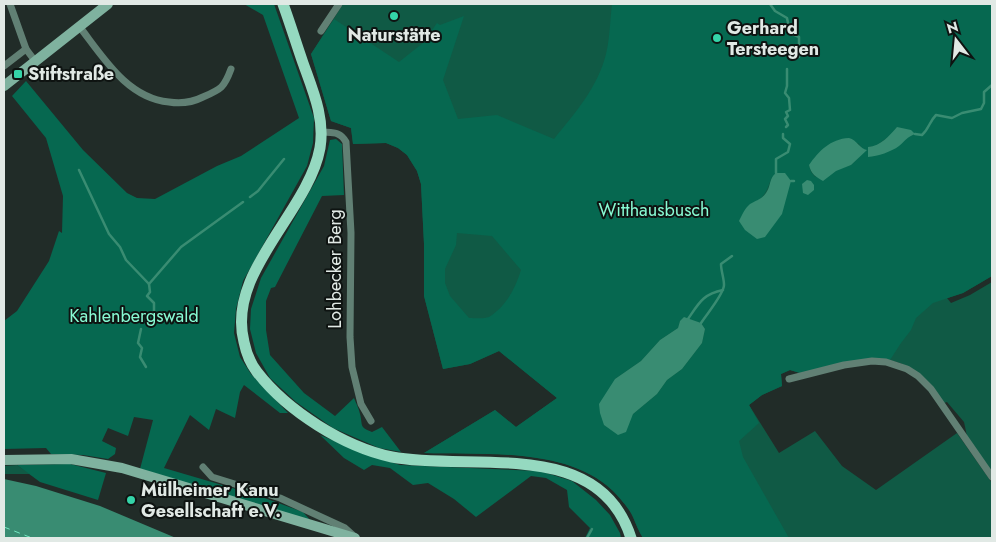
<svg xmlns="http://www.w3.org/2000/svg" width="996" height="542" font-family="Jost,sans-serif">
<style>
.green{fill:#105a45}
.forest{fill:#066850;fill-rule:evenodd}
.water{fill:#398c72}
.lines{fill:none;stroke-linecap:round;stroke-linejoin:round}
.stream{stroke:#398c72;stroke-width:2.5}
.ferry{stroke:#74e8c2;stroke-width:1;stroke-dasharray:6 5;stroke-linecap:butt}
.street{stroke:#618074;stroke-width:7}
.secondary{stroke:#7fb29f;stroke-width:10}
.primary{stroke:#95d9c0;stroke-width:11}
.poi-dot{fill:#34d4a8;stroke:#0e1311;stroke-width:2}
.labels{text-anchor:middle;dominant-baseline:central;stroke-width:4;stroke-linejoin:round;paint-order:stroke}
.poi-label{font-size:18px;font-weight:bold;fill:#e1e9e5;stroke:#0e1311;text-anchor:start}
.park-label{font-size:18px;fill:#88fbd4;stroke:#0e1311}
.street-label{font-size:18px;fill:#e1e9e5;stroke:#0e1311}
</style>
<rect width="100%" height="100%" fill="#212c28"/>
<g class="green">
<path d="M343,4H992V276L963,293L947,298L951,303L970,295L992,282V472L967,436L964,422L947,402L944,403C901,339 864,359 800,373L790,370L781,374L782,386L762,395L749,405L779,453L815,431L842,466L876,490L957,433L992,483V538H643C639,532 636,524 633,517C629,508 619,497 612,490C567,447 482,455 424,453L495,410L516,427L557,398L499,351L470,364L443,369L424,296V244L421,184L417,171L407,155L398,148L386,143L353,144L351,128L331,121L311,54Z"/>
<polygon points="17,465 30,474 4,474 4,466"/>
</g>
<g class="forest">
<polygon points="244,4 274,4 314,118 313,143 307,166 243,281 236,309 234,333 240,357 251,374 288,413 280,413 244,385 240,392 235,418 216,409 209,430 190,415 164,468 259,496 303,512 311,521 140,469 153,420 134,417 128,436 108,428 102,441 116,448 115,454 108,459 83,455 51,454 46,448 4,449 4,321 17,311 49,261 59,231 62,233 63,196 46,138 12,96 26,81 83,150 127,193 137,198 155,199 217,166 241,156 299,118 263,15"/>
<path d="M612,4H846L848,6L849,4H992V276L963,293L933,303L916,318L911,330L901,343L890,360L867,359L800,373L790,370L781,374L782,386L762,395L749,405L759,423L739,441L743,457L789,538H643C639,532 636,524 633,517C629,508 619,497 612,490C566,447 482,455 424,453L495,410L516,427L557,398L499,351L470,364L443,369L424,296V244L421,184L417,171L407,155L398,148L386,143L353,144L351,128L331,121L311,54L334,19L399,62L423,43L437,23L440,25L464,16L443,80L458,119L497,115L554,139C575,113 598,87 606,54C610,38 610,20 612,4ZM914,134L907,137L898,146L881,154L869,146L874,147L888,137ZM858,143L863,149L866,150L851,165L815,177L811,172L809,165ZM772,176L757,239L745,210C763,198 765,197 772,176ZM457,233L492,236L521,270C516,287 506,307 489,317C484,319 475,318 469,318L450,296L445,283V269L456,245ZM688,319L701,323L705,329L702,343L682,369L667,380L657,394L633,414L618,434L604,425L615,379L641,361L660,340L678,328L680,321Z"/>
<path d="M336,139L342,144L344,195L322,196L275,287L271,288L266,301V330L270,355L304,393L335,416L354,398C356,403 359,409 360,414C363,426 359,427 372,432L382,427L401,452L379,448L333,428L296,402L270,378L256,353L250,329L251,309L261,278L324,166L330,140Z"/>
<polygon points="320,435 371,456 400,465 540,471 572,481 596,500 610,515 620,533 621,538 585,538 590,528 569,507 567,490 546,478 531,476 476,517 454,499 428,483 413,485 390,468 372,465 364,470 344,458"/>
<polygon points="70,464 106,473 98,500 40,482 17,465"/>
</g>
<g class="water">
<path d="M897,127L911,130L915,134C907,137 905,141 899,146C891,152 878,156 868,157V147C881,146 889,136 897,127Z"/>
<path d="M849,138C857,140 860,149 867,150L851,165L836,171L823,181C816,177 811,174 809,165C819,151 830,139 849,138Z"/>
<path d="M776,173H785L791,181L782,214L765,237L757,239L745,230L739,221C742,215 745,208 750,204C756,200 761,200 766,193C771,186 769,178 776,173Z"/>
<polygon points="807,180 811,181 814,185 814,190 808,195 803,193 802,184"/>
<polygon points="684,317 701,323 705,329 702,343 682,369 667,380 657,394 633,414 626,432 618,435 604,425 600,413 599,404 615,379 641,361 660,340 678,328 680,321"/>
<polygon points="4,479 36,486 100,506 176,538 4,538"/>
</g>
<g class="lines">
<g class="stream">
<polyline points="770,4 775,11 787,18 790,33 799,37 799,57"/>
<polyline points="786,127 788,125 785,119 788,116 786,112 790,110 789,98 785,93 787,86 787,69"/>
<path d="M915,134L922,135C929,129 929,122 936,115L952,118L962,113L981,109L984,103V92L992,85"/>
<polyline points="79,170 109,234 120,247 126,260 149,284 150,292 147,296 154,303 154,313"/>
<polyline points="776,173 776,159 788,152 790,144 783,138 783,134"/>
<polyline points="791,181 794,181"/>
<polyline points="250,197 258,191 284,159"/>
<polyline points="149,284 181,247 243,202"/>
<path d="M688,319C699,303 703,294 723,290"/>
<path d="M701,323C706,315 724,294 724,285C724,278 721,271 721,264L732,256"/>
<polyline points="141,329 138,343 142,348 140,357 146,367"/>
<polyline points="587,538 592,529"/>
</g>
<polyline class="ferry" points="4,527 32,538"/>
<g class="street">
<polyline points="10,4 26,49 35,61"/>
<path d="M79,26C103,57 127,98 169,102C181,104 193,102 203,97C221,89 224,88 231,69"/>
<polyline points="321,31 339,4"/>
<polyline points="4,66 26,49"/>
<path d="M321,132C333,133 340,131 346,142L351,233L350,337L352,367L361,404L371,421"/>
<polyline points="789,379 844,365 872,361 886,362 907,369 918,376 931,389 992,477"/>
<polyline points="203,467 212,477 280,498 345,528 354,536"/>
</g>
<g class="secondary">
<polyline points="4,86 108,4"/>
<polyline points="4,460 71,459 122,468 355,538"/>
</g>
<path class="primary" d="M283,4C290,23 296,43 303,63C313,91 325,118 320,148C308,213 226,272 244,342C246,352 250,363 257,372C287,411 344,447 392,457C472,472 599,436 631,538"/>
</g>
<g class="poi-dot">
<circle cx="394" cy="16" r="5"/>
<circle cx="717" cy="38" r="5"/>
<rect x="13" y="69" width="10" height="10" rx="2.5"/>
<circle cx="131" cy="500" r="5"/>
</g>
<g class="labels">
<g class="poi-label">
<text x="727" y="28">Gerhard<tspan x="727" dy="21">Tersteegen</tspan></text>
<text x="394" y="35" text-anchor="middle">Naturstätte</text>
<text x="28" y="74">Stiftstraße</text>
<text x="141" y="490">Mülheimer Kanu<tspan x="141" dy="21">Gesellschaft e.V.</tspan></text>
</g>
<g class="park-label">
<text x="654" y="210">Witthausbusch</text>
<text x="134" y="316">Kahlenbergswald</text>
</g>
<g class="street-label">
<text transform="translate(335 269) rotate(-90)">Lohbecker Berg</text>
</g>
</g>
<rect width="996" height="542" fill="none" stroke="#e1e9e5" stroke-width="10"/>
<g transform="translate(956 40) rotate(344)" stroke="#0e1311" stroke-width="4" paint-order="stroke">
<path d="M0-4L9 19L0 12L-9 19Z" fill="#e1e9e5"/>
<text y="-8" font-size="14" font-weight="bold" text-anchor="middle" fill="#e1e9e5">N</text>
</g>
</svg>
